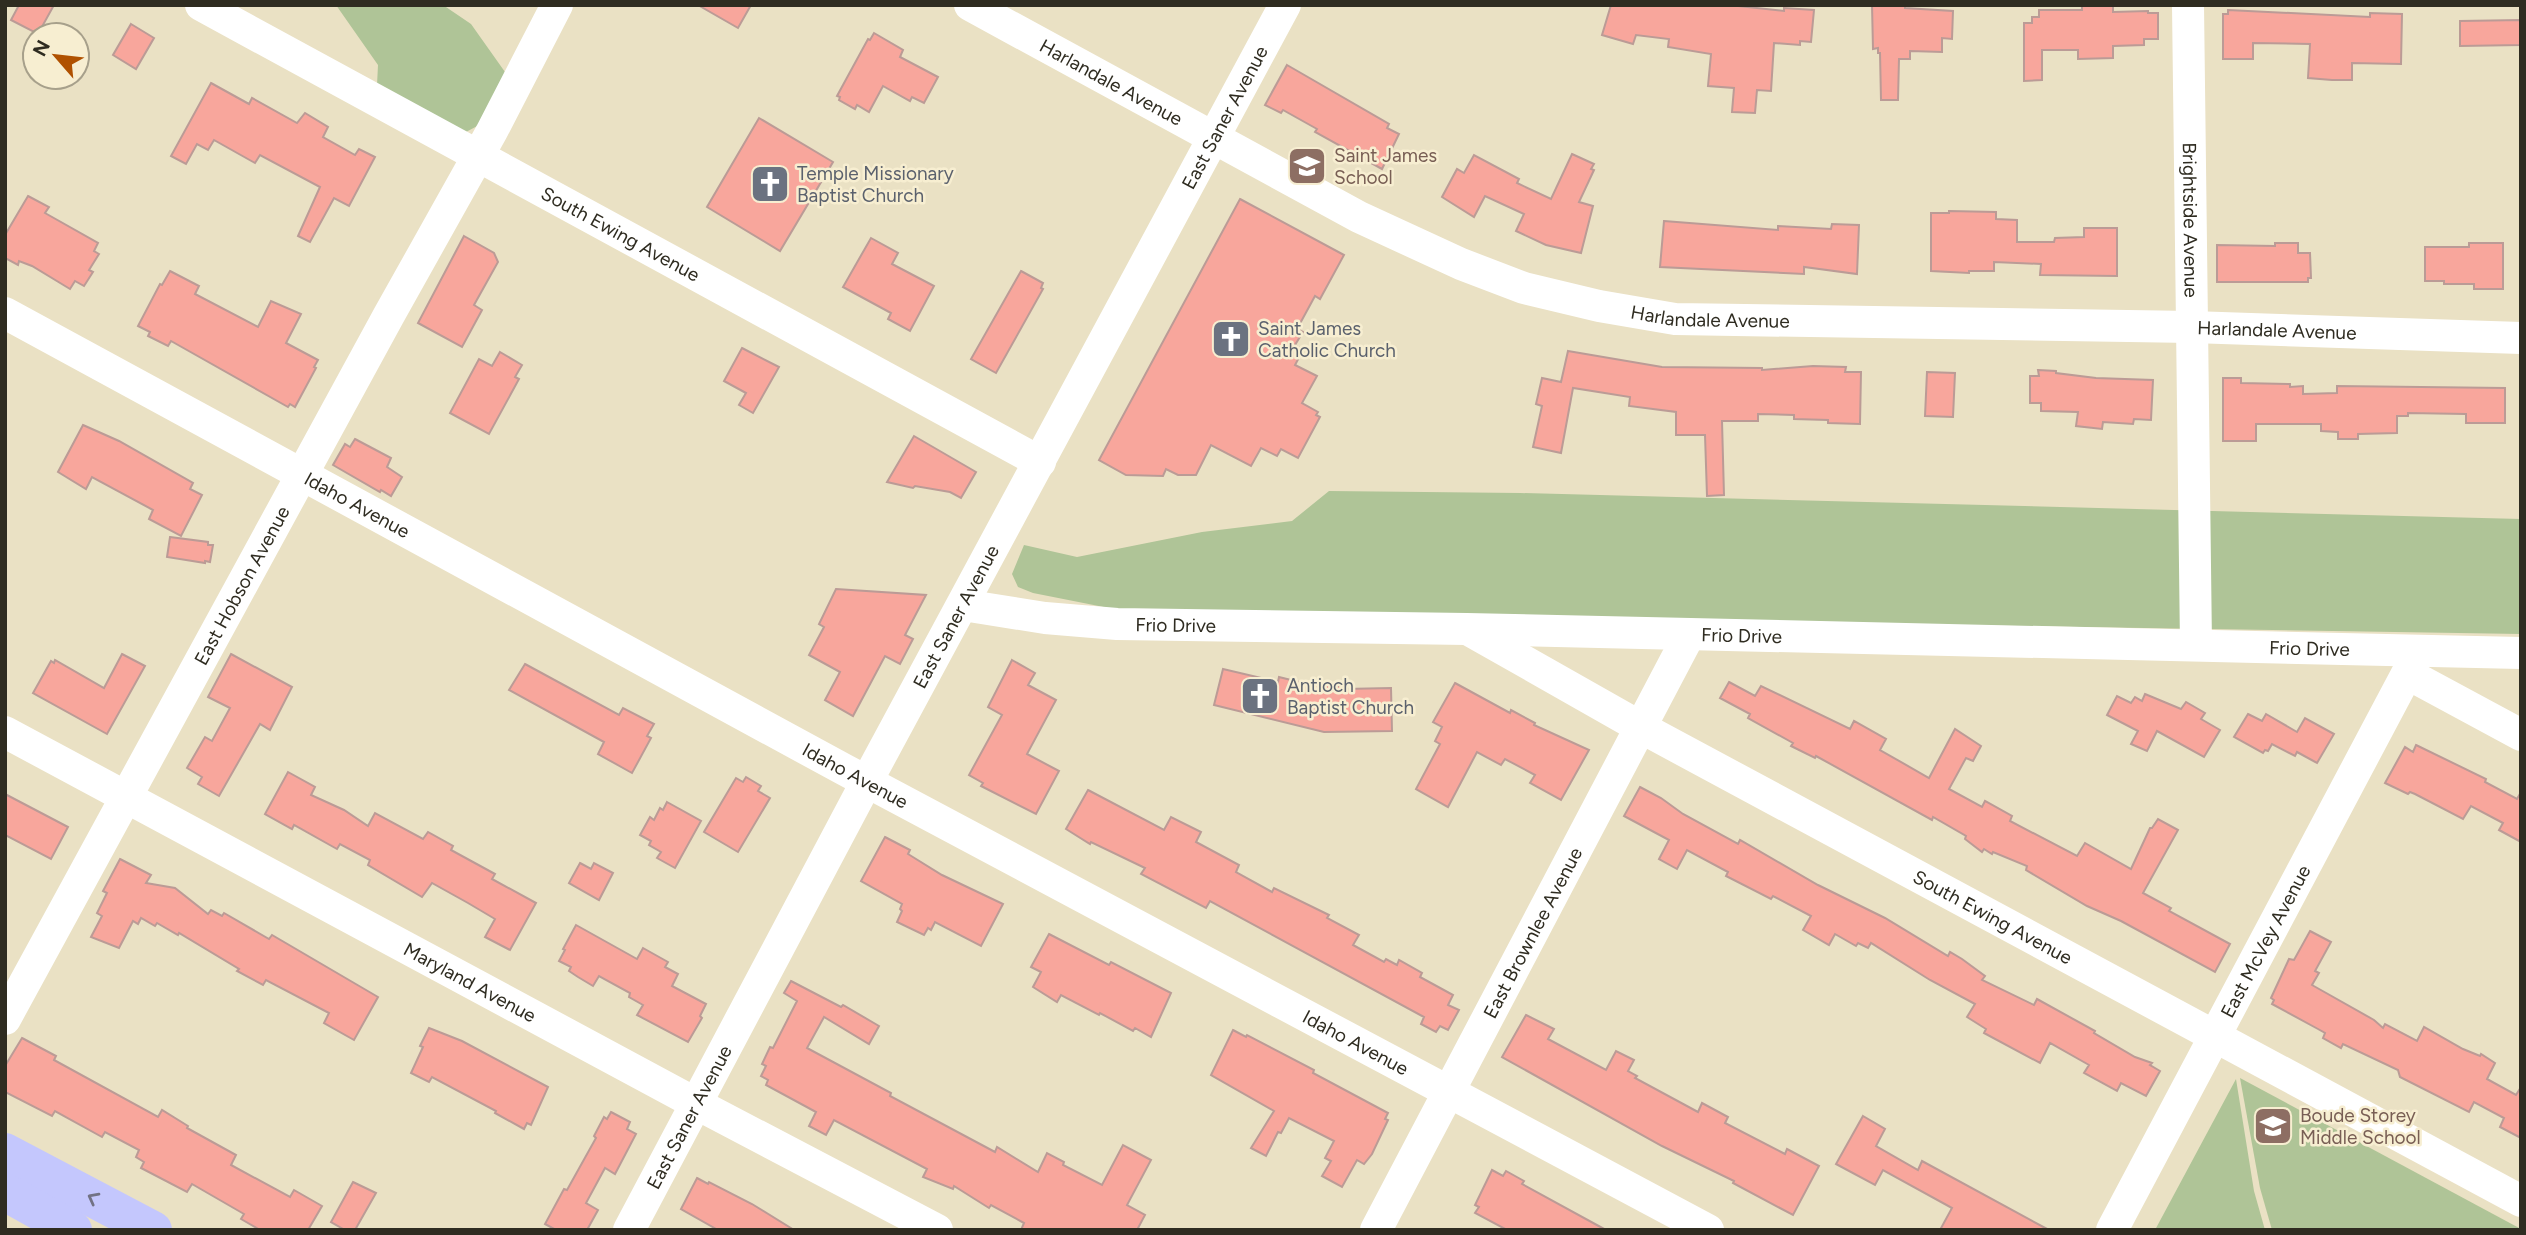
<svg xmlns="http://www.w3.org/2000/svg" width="2526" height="1235" font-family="Figtree,sans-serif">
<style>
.green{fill:#afc497}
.building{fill:#f8a69c;stroke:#bb9b96;stroke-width:2}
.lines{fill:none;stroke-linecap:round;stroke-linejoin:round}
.minor{stroke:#fff;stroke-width:32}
.major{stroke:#c4c7fd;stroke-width:38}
.oneway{stroke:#727284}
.labels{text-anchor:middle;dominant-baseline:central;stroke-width:5;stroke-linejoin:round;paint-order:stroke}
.street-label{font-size:19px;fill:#2f2c21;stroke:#f7eed1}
.education-label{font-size:19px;fill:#785e54;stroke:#f7eed1;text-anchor:start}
.worship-label{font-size:19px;fill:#5b616d;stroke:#f7eed1;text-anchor:start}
</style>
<rect width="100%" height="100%" fill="#eae1c4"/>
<g class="green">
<polygon points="336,5 443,5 471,24 505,72 483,123 464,133 377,85 378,65"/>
<polygon points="1329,491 1520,493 2521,519 2521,634 1129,612 1033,593 1018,587 1012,574 1024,545 1077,557 1202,532 1292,521"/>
<polygon points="2240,1078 2521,1229 2521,1230 2272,1230 2260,1188"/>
<polygon points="2236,1079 2254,1191 2265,1230 2155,1230"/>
</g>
<g class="building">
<polygon points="19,5 54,5 38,34 11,20"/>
<polygon points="698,5 751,5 738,28"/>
<polygon points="1611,5 1729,5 1784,11 1784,8 1814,10 1811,42 1800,41 1800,45 1774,43 1771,91 1757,90 1755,113 1732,112 1734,88 1708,86 1711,54 1668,47 1669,39 1636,35 1633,44 1602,35"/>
<polygon points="1872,5 1905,5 1905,8 1953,11 1952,39 1942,38 1942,52 1910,51 1910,59 1899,59 1898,100 1881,100 1880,53 1878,53 1878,48 1873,49"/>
<polygon points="2082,5 2113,5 2113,12 2148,11 2148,13 2158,13 2158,39 2144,39 2144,45 2113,46 2113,58 2078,59 2078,50 2042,50 2042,80 2024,81 2024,23 2032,23 2032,17 2039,17 2039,10 2082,10"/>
<polygon points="2228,10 2370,17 2370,13 2402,14 2401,64 2352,63 2352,80 2332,80 2308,78 2310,44 2253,43 2253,59 2223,59 2223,14 2228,14"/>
<polygon points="2521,20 2521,45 2460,46 2460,21"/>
<polygon points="131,24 154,38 136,69 113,55"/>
<polygon points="874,33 903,50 900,57 938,77 924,103 912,97 910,101 883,86 869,112 857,105 855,109 839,100 840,97 837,96 868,39 870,40"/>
<polygon points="1287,65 1389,124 1387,128 1399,134 1382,169 1315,132 1317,129 1283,110 1281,113 1265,105"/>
<polygon points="211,83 249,104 252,98 297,123 305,113 328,127 323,137 355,155 359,149 375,157 349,206 334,198 310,242 298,236 320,187 260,155 255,163 214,140 208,150 197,144 186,164 171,156"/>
<polygon points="759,118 833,162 780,251 707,207"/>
<polygon points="1572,154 1594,164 1591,169 1594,170 1579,202 1593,206 1581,253 1546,245 1516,231 1524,214 1485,196 1474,217 1442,197 1457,169 1464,173 1474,155 1519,179 1517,183 1551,199"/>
<polygon points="28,196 49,207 45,213 98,243 94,251 99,254 89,270 93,272 84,286 75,281 70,289 32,266 19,261 18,265 5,258 5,235"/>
<polygon points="1240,199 1344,255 1320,299 1315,296 1297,329 1303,332 1295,345 1303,350 1295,365 1317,376 1302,403 1318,412 1316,415 1320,417 1298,458 1281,449 1277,456 1261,448 1251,466 1211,445 1196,475 1178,475 1166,469 1163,476 1126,475 1099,460"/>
<polygon points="1949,211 1996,212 1996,219 2017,220 2017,242 2054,242 2055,238 2084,237 2084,228 2117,228 2117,276 2040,275 2041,264 1994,262 1994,271 1969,271 1969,273 1931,271 1931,213 1949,213"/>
<polygon points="1664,221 1778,230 1778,226 1831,229 1832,224 1859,225 1857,274 1804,267 1804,274 1660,267"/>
<polygon points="464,236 494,253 498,262 474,305 482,310 462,347 418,323"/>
<polygon points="871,238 898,253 892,264 934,286 910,331 888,319 891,313 843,287"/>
<polygon points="2275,243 2298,243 2298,253 2310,253 2311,278 2308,278 2308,282 2217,282 2217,245 2275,246"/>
<polygon points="2469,243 2503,243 2503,289 2474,289 2474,284 2444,284 2444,281 2425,281 2425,247 2469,247"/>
<polygon points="170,271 199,286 195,294 258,327 271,301 301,314 286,343 318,360 314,367 316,368 295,407 290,404 288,407 171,341 168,346 148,336 150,332 138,326 160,284 162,285"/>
<polygon points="1021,271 1043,283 1041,288 1043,289 996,373 971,359"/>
<polygon points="742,348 779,367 753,413 739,405 746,393 724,381"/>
<polygon points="1568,351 1662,367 1762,368 1762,370 1813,366 1846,367 1845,372 1861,372 1860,424 1828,423 1828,420 1794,419 1794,415 1758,414 1758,421 1722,421 1724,495 1707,496 1705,435 1676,435 1676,412 1629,406 1630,397 1573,388 1561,453 1533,447 1542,406 1536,404 1542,378 1561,382"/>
<polygon points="500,352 522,365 515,377 519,379 489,434 450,413 479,359 492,366"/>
<polygon points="2038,370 2056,371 2056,373 2096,378 2153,380 2151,420 2134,419 2133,424 2103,422 2102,429 2076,426 2078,412 2041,411 2041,403 2030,403 2030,376 2039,376"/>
<polygon points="1927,372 1955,373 1953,417 1925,416"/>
<polygon points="2223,378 2241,378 2241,383 2290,384 2290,387 2303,386 2303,394 2337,393 2337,386 2505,388 2505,423 2466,423 2466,414 2408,413 2408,416 2397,416 2397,433 2358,434 2358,439 2338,439 2338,432 2321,431 2321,424 2256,424 2256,441 2223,441"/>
<polygon points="83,425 119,441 193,483 190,489 202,495 181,536 149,519 153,510 92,477 86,489 58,472"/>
<polygon points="914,436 976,472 961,498 950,492 915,486 913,488 887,482"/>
<polygon points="355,439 391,458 387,467 402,477 391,496 381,490 380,492 333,465 345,444 350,447"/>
<polygon points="170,537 208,542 208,545 213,545 210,562 205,561 205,563 167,557"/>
<polygon points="836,589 926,595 905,635 913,639 900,664 885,656 853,716 825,700 840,672 809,655 824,627 819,624"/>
<polygon points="122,654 145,666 107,734 33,693 51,661 54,663 55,660 104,688"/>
<polygon points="231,654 292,687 270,730 260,724 219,796 198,784 202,777 187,768 205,737 212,741 230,708 208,697"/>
<polygon points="1012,660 1035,673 1028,685 1056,700 1027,754 1059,771 1036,814 981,786 983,783 969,775 1002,715 988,707"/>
<polygon points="525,664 619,715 623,708 654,724 647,736 651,738 632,773 598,754 604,742 509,690"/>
<polygon points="1223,669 1278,682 1279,677 1307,684 1343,686 1344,689 1391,688 1392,731 1324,732 1214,705"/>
<polygon points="1729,682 1755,696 1761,686 1850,729 1854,721 1886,739 1880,750 1929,778 1955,729 1981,746 1973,761 1966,758 1949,789 1982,807 1985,801 2012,816 2010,821 2077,856 2085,843 2131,869 2150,828 2152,828 2158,819 2178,830 2143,893 2171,908 2169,911 2230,944 2215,972 2121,921 2087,906 2026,870 2027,866 1993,852 1992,854 1984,849 1982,852 1965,839 1966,836 1933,817 1932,820 1816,756 1815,758 1791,746 1793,743 1748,718 1750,714 1720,698"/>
<polygon points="1455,683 1510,713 1511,710 1535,723 1534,725 1589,750 1561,800 1530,783 1535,775 1505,759 1501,765 1477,752 1448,807 1416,789 1440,744 1435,741 1442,727 1433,722"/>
<polygon points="2145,694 2181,709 2186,702 2205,713 2201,719 2220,730 2204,757 2157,731 2147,751 2131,744 2138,731 2107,715 2117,696 2131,703 2135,697 2142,701"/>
<polygon points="2248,714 2262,721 2266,714 2297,732 2305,718 2334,734 2317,763 2297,752 2295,756 2272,744 2268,751 2265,750 2263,753 2234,737"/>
<polygon points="2416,745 2486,779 2485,782 2517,799 2521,792 2521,842 2499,830 2503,823 2471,806 2463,819 2415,794 2410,792 2408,794 2385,783 2405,747 2413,752"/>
<polygon points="288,772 315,787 311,795 344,810 368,826 375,813 423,839 428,832 453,846 451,850 495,874 492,879 536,903 510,950 485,937 495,919 468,903 432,883 422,897 368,865 370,860 340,844 337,849 294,825 292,829 265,814"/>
<polygon points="746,777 761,786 758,791 770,798 738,852 704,832 736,778 743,782"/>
<polygon points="1640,787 1661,798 1683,814 1738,844 1740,840 1818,885 1885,918 1948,956 1950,952 1962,959 1985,976 1982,980 2034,1005 2037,999 2095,1031 2094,1033 2135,1057 2152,1063 2150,1065 2160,1071 2146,1096 2121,1083 2117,1091 2084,1073 2089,1065 2050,1043 2040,1063 1984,1033 1986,1029 1967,1017 1975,1004 1930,980 1871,943 1868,948 1858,943 1856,946 1835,934 1829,945 1803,930 1811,916 1773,896 1771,899 1726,876 1728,872 1687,850 1677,869 1659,859 1669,840 1624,816"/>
<polygon points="1088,790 1164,830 1171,817 1201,832 1196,842 1239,865 1236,872 1272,892 1274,888 1329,915 1327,918 1359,935 1353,945 1384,962 1386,959 1397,965 1399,960 1422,973 1420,977 1453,995 1448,1005 1459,1010 1448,1030 1440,1026 1436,1032 1421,1024 1424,1017 1210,901 1206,908 1141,874 1145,868 1091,842 1090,844 1066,829"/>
<polygon points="5,794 68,827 51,859 5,835"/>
<polygon points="667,802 701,821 675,868 657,858 661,852 649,845 651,841 640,835 650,817 654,820 660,808 663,810"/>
<polygon points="885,837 910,850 908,854 942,875 1003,904 981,946 935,922 931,930 928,928 924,935 897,922 902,911 900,909 902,904 861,881"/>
<polygon points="120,859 151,875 146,883 175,888 208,914 211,910 222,916 224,913 269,939 272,935 378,997 354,1040 324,1023 329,1013 266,980 263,985 237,971 239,969 179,933 178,935 157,923 155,926 141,918 138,924 133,921 119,948 91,937 102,916 97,913 107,893 103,891"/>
<polygon points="580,863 591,869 594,863 613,873 599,900 569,883"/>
<polygon points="576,925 637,959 643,948 668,962 665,967 678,974 672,986 706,1004 700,1016 702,1018 688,1042 637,1015 643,1005 629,997 630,993 599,976 593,986 578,977 569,971 571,967 559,961 565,950 563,949"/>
<polygon points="2310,931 2331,942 2315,971 2319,973 2312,985 2374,1020 2383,1028 2385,1024 2417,1041 2424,1027 2463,1049 2480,1056 2481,1054 2495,1063 2487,1079 2516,1095 2521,1087 2521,1138 2500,1127 2504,1118 2474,1102 2469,1112 2400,1077 2398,1070 2343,1044 2341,1048 2323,1038 2325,1033 2318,1029 2272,1004 2274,1000 2271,998 2289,959 2294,960"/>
<polygon points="1049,934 1109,965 1111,962 1171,993 1151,1037 1135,1028 1133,1031 1100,1013 1099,1015 1061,995 1057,1002 1033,987 1041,972 1031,967"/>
<polygon points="791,981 841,1007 843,1005 879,1026 869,1044 824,1017 807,1048 891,1093 890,1096 995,1152 997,1147 1038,1172 1047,1153 1064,1162 1063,1165 1102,1185 1123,1145 1151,1160 1127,1205 1145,1215 1137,1230 1021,1230 1024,1223 991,1205 989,1208 954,1186 953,1189 923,1177 927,1169 834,1120 826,1135 809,1126 816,1112 766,1085 768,1080 761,1076 766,1066 762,1064 770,1047 773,1048 797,1001 784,993"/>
<polygon points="1526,1015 1554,1029 1548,1039 1606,1070 1616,1051 1634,1060 1628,1071 1637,1076 1635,1078 1698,1112 1702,1103 1728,1117 1725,1123 1785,1154 1787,1149 1819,1166 1793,1215 1733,1183 1734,1181 1662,1146 1502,1057"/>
<polygon points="429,1028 462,1041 548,1087 531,1125 527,1123 524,1129 495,1113 496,1111 432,1077 429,1082 411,1073 423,1047 420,1046"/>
<polygon points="1233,1030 1246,1037 1247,1035 1314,1070 1313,1073 1388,1113 1385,1119 1388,1120 1372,1154 1364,1164 1357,1160 1342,1187 1322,1176 1331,1161 1325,1158 1334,1141 1289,1118 1281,1133 1278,1132 1266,1156 1251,1148 1274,1111 1211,1075"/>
<polygon points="22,1038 56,1056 54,1060 158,1117 162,1110 188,1126 187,1128 236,1155 231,1165 290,1197 294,1190 322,1206 308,1230 260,1230 241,1219 244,1214 192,1184 187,1192 141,1168 144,1162 136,1157 139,1150 105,1132 102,1137 55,1111 52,1116 5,1092 5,1066"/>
<polygon points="611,1112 630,1122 627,1129 636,1134 615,1174 605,1168 586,1203 598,1210 587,1230 556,1230 545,1224 564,1189 567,1190 596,1138 594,1136 604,1117 607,1119"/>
<polygon points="1863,1116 1885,1129 1876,1146 1918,1170 1922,1161 2049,1230 1940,1230 1952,1208 1883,1170 1875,1185 1836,1164"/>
<polygon points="1492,1170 1503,1176 1506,1171 1524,1181 1522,1184 1606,1230 1507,1230 1475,1213 1479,1207 1475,1205"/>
<polygon points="697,1178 708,1184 709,1182 752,1204 794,1230 718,1230 681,1209"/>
<polygon points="353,1182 376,1193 355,1230 345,1230 331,1222"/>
</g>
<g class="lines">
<g class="minor">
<path id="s1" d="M201,5L1040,462"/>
<path id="s2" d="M970,5L1359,217L1461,264L1524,288L1599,306L1675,319L2192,327L2521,338"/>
<path id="s3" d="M2188,5L2196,645"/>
<path id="s4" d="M5,313L845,770L1708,1230"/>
<path id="s5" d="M963,605L1045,618L1117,624L1467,629L2521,653"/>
<path id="s6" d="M1471,631L1642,728L2521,1201"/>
<polyline points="2408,674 2521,735"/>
<path id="s7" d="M5,732L695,1103L937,1230"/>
<path id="s8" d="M5,1019L389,315L492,131L557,5"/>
<path id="s9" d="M629,1230L867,781L1285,5"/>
<path id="s10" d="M1376,1230L1689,635"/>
<path id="s11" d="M2112,1230L2419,651"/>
</g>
<g class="major">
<polyline points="5,1152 153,1230"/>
<polyline points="5,1192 73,1230"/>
</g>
</g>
<defs><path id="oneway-chevron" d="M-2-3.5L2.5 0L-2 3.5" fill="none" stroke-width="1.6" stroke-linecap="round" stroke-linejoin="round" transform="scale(1.75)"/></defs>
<use class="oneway" href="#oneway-chevron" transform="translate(93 1198) rotate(-152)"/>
<defs>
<g id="school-square" transform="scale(2.0125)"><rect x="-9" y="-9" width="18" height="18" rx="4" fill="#8d6e63" stroke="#f7eed1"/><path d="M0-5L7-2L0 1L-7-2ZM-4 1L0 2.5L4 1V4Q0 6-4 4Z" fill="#fff"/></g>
<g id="church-square" transform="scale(2.0125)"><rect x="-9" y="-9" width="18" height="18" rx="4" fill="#6b7280" stroke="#f7eed1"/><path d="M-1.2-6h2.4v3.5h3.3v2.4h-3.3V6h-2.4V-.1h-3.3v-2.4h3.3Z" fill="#fff"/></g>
</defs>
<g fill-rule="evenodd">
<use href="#school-square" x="1307" y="166"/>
<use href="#church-square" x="770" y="184"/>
<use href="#church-square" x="1231" y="339"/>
<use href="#church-square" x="1260" y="696"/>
<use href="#school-square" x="2273" y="1126"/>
</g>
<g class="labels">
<g class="street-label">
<text stroke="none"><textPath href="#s2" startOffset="161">Harlandale Avenue</textPath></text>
<text stroke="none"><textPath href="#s9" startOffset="1262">East Saner Avenue</textPath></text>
<text stroke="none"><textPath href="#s3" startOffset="215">Brightside Avenue</textPath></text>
<text stroke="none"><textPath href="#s1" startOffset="478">South Ewing Avenue</textPath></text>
<text stroke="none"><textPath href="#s2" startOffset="812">Harlandale Avenue</textPath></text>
<text stroke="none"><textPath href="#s2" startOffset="1379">Harlandale Avenue</textPath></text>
<text stroke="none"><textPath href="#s4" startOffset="401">Idaho Avenue</textPath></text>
<text stroke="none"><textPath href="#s8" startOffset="494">East Hobson Avenue</textPath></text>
<text stroke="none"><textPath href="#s9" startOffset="695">East Saner Avenue</textPath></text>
<text stroke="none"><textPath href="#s5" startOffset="214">Frio Drive</textPath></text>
<text stroke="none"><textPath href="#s5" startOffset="780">Frio Drive</textPath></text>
<text stroke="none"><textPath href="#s5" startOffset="1348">Frio Drive</textPath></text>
<text stroke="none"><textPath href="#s4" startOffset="968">Idaho Avenue</textPath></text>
<text stroke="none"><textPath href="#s6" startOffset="595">South Ewing Avenue</textPath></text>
<text stroke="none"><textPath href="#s10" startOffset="336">East Brownlee Avenue</textPath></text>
<text stroke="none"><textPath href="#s11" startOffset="327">East McVey Avenue</textPath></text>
<text stroke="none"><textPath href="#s7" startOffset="528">Maryland Avenue</textPath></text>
<text stroke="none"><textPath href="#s4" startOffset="1535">Idaho Avenue</textPath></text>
<text stroke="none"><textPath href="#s9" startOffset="128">East Saner Avenue</textPath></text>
</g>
<g class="education-label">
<text x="1334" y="155">Saint James<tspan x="1334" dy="22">School</tspan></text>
<text x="2300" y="1115">Boude Storey<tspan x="2300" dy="22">Middle School</tspan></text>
</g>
<g class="worship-label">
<text x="797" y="173">Temple Missionary<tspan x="797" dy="22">Baptist Church</tspan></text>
<text x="1258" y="328">Saint James<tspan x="1258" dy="22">Catholic Church</tspan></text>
<text x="1287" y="685">Antioch<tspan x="1287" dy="22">Baptist Church</tspan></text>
</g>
</g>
<rect width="2526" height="1235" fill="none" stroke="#2f2c21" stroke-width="14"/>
<g transform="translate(56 56) rotate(298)"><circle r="33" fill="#f7eed1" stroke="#a7a08b" stroke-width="2"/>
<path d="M0-5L12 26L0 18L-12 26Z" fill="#b05100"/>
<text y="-10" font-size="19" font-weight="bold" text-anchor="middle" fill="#2f2c21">N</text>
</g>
</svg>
